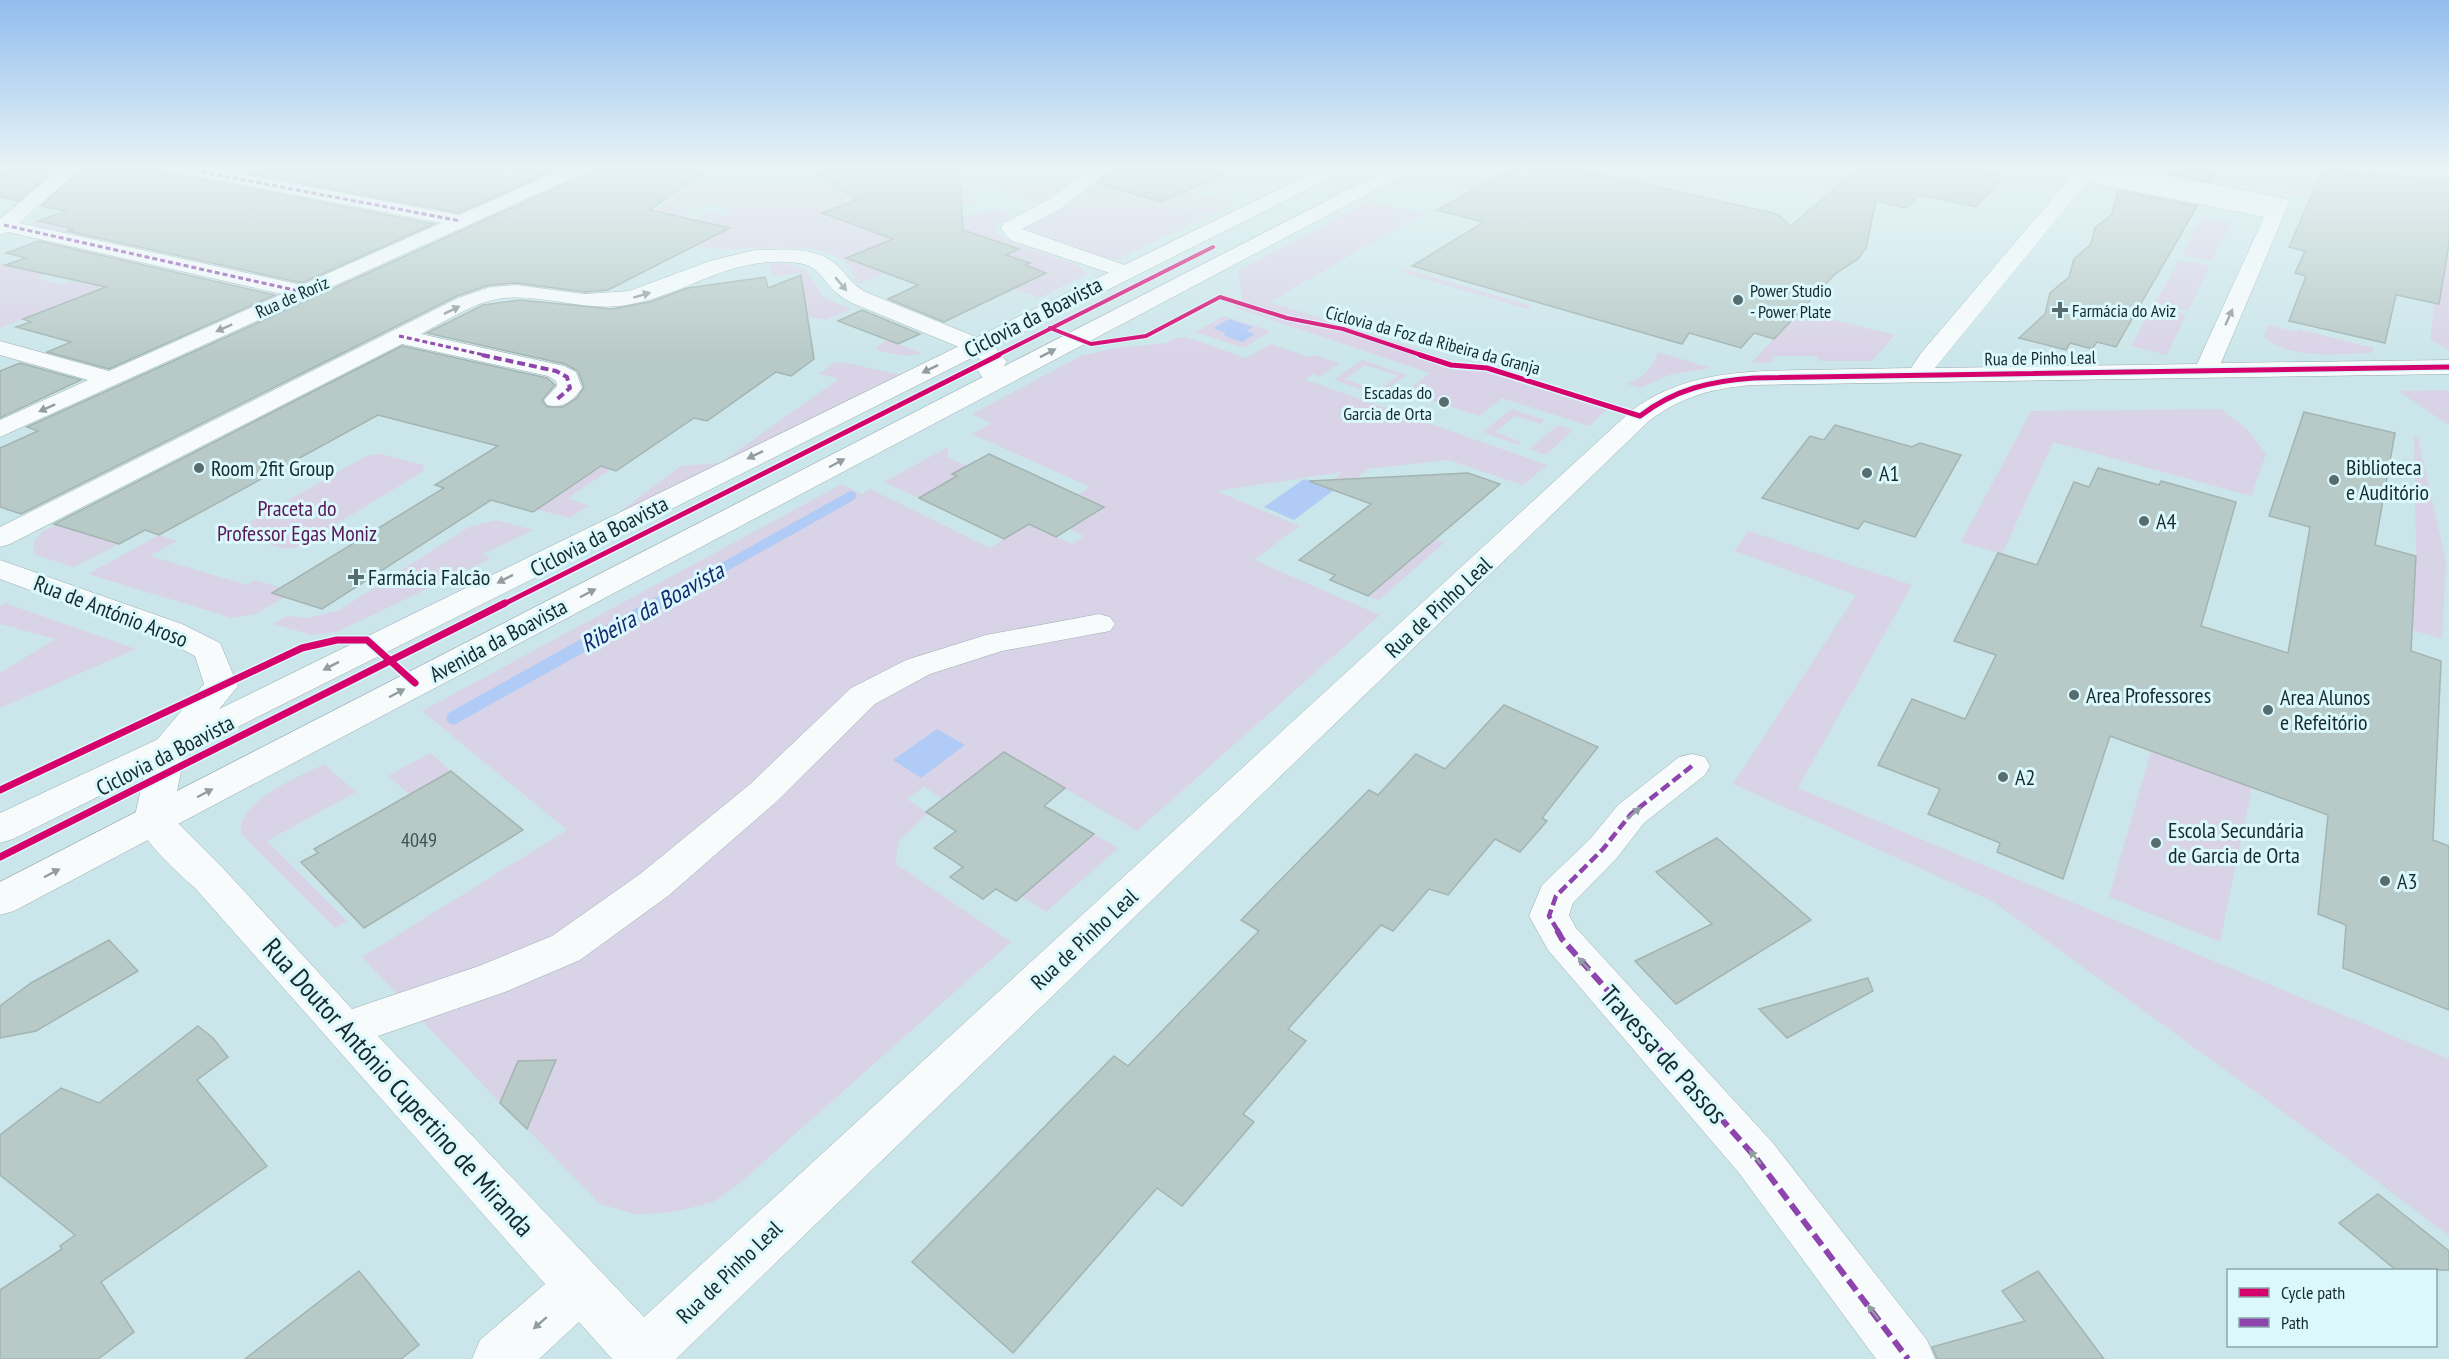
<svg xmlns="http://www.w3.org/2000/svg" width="2449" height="1359" font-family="'PT Sans Narrow',sans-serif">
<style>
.green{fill:#d9d3e7;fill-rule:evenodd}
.water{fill:#b1cbf7}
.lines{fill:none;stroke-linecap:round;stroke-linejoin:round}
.stream-far1{stroke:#b1cbf7;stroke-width:10}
.stream{stroke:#b1cbf7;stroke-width:13}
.building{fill:#b8cac7;stroke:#a3b4b1;stroke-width:1.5}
.minor-casing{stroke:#98adb0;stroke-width:1}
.major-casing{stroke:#98adb0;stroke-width:1}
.minor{fill:#f7fbfc;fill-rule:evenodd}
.major{fill:#f7fbfc;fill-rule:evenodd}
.quiet-far3{stroke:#8e44ad;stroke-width:3;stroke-dasharray:5 3;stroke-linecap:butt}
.quiet-far2{stroke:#8e44ad;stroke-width:4;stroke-dasharray:8 4;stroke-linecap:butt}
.quiet-far1{stroke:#8e44ad;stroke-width:4.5;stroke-dasharray:10 4.5;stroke-linecap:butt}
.quiet{stroke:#8e44ad;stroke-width:6;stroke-dasharray:13 6;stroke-linecap:butt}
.cycleway-far2-casing{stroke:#dbf9fd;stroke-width:6}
.cycleway-far1-casing{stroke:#dbf9fd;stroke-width:8}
.cycleway-casing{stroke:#dbf9fd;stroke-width:10}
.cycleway-far2{stroke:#d6006c;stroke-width:4}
.cycleway-far1{stroke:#d6006c;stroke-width:5}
.cycleway{stroke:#d6006c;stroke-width:7}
.oneway{fill:#929d9f}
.poi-dot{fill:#566c6f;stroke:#dbf9fd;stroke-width:2}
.labels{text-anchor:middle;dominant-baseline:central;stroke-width:6;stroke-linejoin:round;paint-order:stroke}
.far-poi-label{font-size:18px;fill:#172a2d;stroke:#dbf9fd;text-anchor:start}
.far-street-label{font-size:18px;fill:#172a2d;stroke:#dbf9fd}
.number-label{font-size:20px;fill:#3f5254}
.street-label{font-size:22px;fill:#172a2d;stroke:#dbf9fd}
.poi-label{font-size:22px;fill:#172a2d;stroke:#dbf9fd;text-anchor:start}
.park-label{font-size:22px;fill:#581958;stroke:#dbf9fd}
.water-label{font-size:24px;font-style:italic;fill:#18296f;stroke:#dbf9fd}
.near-street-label{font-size:27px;fill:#172a2d;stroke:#dbf9fd}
</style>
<rect width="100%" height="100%" fill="#cbe6ea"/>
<g class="green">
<path d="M677,166H792L784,169L803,175L815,172L960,193V186L969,192L975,202L942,216L957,218L993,209L1013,215L995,228V232L1013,243L1080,266L1084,271L1089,273L1039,298L1012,288L1045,272L1025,265L1029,263L1006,255L1018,249L976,235L860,284L855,282C853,233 747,251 715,249C695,247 675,241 656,238L708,224L696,220L711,213L725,216L728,208L706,203L685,214L635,226L694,183L676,182Z"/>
<polygon points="986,166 1088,166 1079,175 1041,203 1020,197 971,169"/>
<polygon points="1276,166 1301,171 1270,186 1247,180"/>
<polygon points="1558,166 1581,172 1590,166 1611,166 1544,208 1415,176 1420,174 1452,182 1462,177 1521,191"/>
<polygon points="2169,166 2200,166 2262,177 2257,187 2167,169"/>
<polygon points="2348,166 2449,166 2449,176 2397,172 2406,183 2438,258 2449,259 2449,350 2430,339 2434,303 2439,304 2444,277 2428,260 2328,202 2290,195 2296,179 2340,187"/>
<polygon points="1098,186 1145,201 1149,199 1207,217 1114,260 1027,232 1023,228 1028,224 1050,217"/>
<polygon points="1186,191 1234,204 1212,215 1164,201"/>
<polygon points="1370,200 1422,214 1270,302 1606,410 1589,426 1502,398 1479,416 1406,392 1430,373 1236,308 1234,305 1242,300 1238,271"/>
<polygon points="2202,217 2231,223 2212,261 2182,255"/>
<polygon points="38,221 150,246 139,250 45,229 30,224"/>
<polygon points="2179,260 2210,266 2188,311 2155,303"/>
<polygon points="0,263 46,274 36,278 62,285 71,281 92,286 103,282 122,287 49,309 0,328"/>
<polygon points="770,263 789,265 806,270 822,296 850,309 826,320 751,307 805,301 800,273 772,276"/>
<polygon points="1406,269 1532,306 1528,309 1401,272"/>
<polygon points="2153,307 2186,315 2167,355 2131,346"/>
<polygon points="1800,311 1895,335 1872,361 1820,361 1816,356 1772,356 1774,362 1751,363"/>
<polygon points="1224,316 1271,331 1244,348 1195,332"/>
<path d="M2268,325L2297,332L2298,329L2374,348L2372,353C2339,353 2291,361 2264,337Z"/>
<polygon points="1186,337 1246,358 1271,344 1309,357 1314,355 1340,363 1320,377 1313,374 1306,380 1547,465 1523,485 1449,460 1368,469 1339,492 1325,487 1342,472 1217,491 1299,526 1254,560 1380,615 1137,831 1004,752 978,821 924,787 907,799 928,813 898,842 896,864 1011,942 739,1184 713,1202 679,1211 638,1215 600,1204 527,1129 555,1060 518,1061 500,1103 362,957 567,830 422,711 842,484 862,494 870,489 990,548 1029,524 1072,544 1084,536 1019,505 1080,521 1103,507 1078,495 1090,487 972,434 991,423 972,414 1081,356 1115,348 1166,343 1175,338"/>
<polygon points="887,340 922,353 905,356 879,351 876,348"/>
<path d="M1658,352L1711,368L1672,374L1640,388L1626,384C1642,379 1653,369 1658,352Z"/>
<path d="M1362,360L1407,375L1379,395L1334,380ZM1365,365L1397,375L1398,376L1378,391L1345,379Z"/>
<polygon points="841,362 903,375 602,525 681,466 720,463 839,379 819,374 834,363"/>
<polygon points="2449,390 2449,425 2398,391"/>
<polygon points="1512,409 1545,420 1541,424 1515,416 1495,432 1521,442 1518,445 1483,432"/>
<polygon points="2221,409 2247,429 2266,454 2251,496 2053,442 2002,554 1961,542 2031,411"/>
<polygon points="1558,425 1573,430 1546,455 1529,449"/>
<polygon points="2414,437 2418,438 2446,562 2442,639 2412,630 2416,556"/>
<polygon points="948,447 947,457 967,466 953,474 957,476 919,498 884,482"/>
<polygon points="381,454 423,465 424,471 298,547 284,549 239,535 241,527 366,456"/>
<polygon points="601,467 611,469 568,498 589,506 569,518 537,509"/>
<polygon points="496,520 533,530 483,554 490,559 337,632 312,635 273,624 287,616 307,618 338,611 469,527"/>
<path d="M58,525L119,544L74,567L36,555C27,539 44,529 58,525Z"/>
<polygon points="1749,531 1912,585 1798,788 2449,1059 2449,1236 2341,1154 1992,901 1733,784 1856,595 1734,551"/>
<polygon points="159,535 177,541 150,556 247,585 255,580 281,588 274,593 285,597 256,614 232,618 88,574"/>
<polygon points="1433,539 1444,543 1379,600 1368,596"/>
<polygon points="5,603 136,649 0,708 0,673 55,639 0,624 0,606"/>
<polygon points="2151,751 2252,787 2220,942 2109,897"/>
<polygon points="430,753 451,771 409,794 388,776"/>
<path d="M324,764L356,792L267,841L347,921L335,928L241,834C236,800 300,777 324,764Z"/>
<polygon points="1094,834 1118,848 1046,912 1022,896"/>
</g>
<g class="water">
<polygon points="1229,319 1253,327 1247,331 1255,334 1242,342 1223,335 1226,333 1213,328"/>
<polygon points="1304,479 1334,490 1294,520 1264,507"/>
<polygon points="937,729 965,745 921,778 893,760"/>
</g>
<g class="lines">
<polyline class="stream-far1" points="656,605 851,496"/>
<polyline class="stream" points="453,718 659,603"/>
</g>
<g class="building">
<polygon points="0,166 60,166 18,201 0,197"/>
<polygon points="85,166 159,166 164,172 434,224 302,283 67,231 74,229 38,221 66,211 41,206"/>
<polygon points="209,166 565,166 459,213"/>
<polygon points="595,166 712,166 650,210 730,228 608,290 585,292 516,283 489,285 457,296 21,514 0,507 0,448 38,431 27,427 591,172"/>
<polygon points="806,166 959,166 963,230 1019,249 1006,255 1030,263 1025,265 1046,273 944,322 888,299 918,285 846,258 893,239 822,213 857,200"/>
<polygon points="1117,166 1242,166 1161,202 1097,183"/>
<polygon points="1516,166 1528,166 1556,172 1565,166 1777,214 1791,226 1855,171 1855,166 1999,166 1991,175 2004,177 1976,207 1919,195 1906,208 1876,201 1866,248 1858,259 1835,274 1774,339 1754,333 1741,348 1689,333 1682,344 1412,266 1484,222 1437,210"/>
<polygon points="2129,166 2219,166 2210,182"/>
<polygon points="2323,169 2449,181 2449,244 2439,304 2396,295 2385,343 2289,321 2306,276 2295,273 2305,251 2289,247"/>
<polygon points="2118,190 2197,206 2116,347 2097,342 2092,349 2070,343 2066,350 2019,338 2045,314 2050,293 2069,277 2074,259 2091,244 2095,228 2112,214"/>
<polygon points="39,241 275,295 109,369 47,352 71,342 16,327 31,322 23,319 106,287 5,265 26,258 6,253"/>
<polygon points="801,275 814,359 791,376 776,372 707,421 694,418 616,471 601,466 533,512 491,500 322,609 272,593 444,488 435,485 498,446 378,415 159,535 145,530 119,544 54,524 402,346 547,378 555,385 542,400 547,407 563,407 577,398 584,387 578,371 565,364 427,333 483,305 520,300 612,309 650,302 688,288 765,277 768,288"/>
<polygon points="862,310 920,334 898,344 838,321"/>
<polygon points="20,363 81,380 0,418 0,371"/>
<polygon points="2304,412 2395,433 2375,545 2416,556 2411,651 2441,661 2433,840 2449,846 2449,1010 2343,968 2346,925 2318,914 2328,815 2110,736 2063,879 1997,852 2000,843 1928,814 1940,789 1878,765 1912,699 1965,719 1996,655 1954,641 1998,553 2037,565 2074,482 2089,487 2098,468 2159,485 2161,481 2236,502 2201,626 2288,653 2310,527 2269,516"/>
<polygon points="1835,425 1912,447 1920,443 1961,455 1915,537 1864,521 1858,529 1762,498 1810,436 1824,440"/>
<polygon points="989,454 1104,507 1056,537 1029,524 1004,539 919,498 957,476 952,474"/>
<polygon points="1468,473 1500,484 1368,596 1330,580 1335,575 1299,560 1371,504 1309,481"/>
<polygon points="1504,705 1598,747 1542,818 1547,821 1520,852 1495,839 1448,895 1429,889 1393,931 1381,925 1288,1029 1306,1041 1243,1114 1254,1122 1182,1206 1157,1188 1013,1353 912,1262 1114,1056 1128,1066 1259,931 1241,920 1369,790 1378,795 1416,754 1445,769"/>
<polygon points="1004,752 1065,788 1044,806 1094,834 1016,901 996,889 983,899 950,877 963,867 934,848 956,831 926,812"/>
<polygon points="451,771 523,830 364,928 301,862 318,853 314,849"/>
<polygon points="1717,838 1811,920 1676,1004 1635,961 1712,924 1656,872"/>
<polygon points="109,940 138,971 36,1031 0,1038 0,1006 31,983"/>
<polygon points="1868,978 1873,991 1787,1038 1759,1009"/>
<polygon points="198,1026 213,1038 228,1057 197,1080 267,1166 101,1282 134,1332 98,1359 0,1359 0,1290 62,1249 60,1246 75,1235 0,1175 0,1135 61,1088 99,1103"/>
<polygon points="556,1060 527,1129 500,1103 518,1061"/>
<polygon points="2378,1194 2449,1251 2449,1270 2396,1270 2339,1223"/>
<polygon points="359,1271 419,1345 401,1359 245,1359"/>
<polygon points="2038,1271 2104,1359 1937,1359 1932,1347 2025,1321 2002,1291"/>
</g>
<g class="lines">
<g class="minor-casing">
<g id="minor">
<polygon points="63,166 83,166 19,223 302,285 441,223 170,171 164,170 161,166 198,166 459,215 570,166 593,166 590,170 0,437 0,420 88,380 0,355 0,341 109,371 282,294 8,232 0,235 0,219"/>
<polygon points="1095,166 1115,166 1062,208 1022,229 1133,268 1136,272 1133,276 1126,278 1119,276 1013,241 1006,236 1001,227 1004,223 1048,200"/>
<path d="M2026,166H2062L2078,169L2081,166H2118L2287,199L2289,203L2221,363L2449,360V374L1754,385C1713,388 1682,396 1649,421L676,1359H612L579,1322L539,1359H472L480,1340L545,1284L195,888C173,869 149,846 134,820L150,748L204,684L195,656L160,638L0,579V560L182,624L220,643L238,686L185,751L172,817L223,868L352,1009L479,966L552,936L640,874L749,785L851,688L906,660L986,635L1099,614L1110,617L1115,624L1110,631L1002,651L930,674L875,704L775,803L668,896L580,960L505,992L378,1036L644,1317L1631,411C1683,372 1743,371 1806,370C1841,369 1876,369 1911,368L1921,353L2070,178L2029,170ZM2087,182L2264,217L2197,364L1935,368Z"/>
<path d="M755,250C779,250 812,246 833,262C848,274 848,283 868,293L981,339L994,346L1007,362L1001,370L1008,380L1005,385L996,387L987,385L977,369L983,362L971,352L852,303C847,300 841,297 837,293C823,281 819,266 799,263C730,254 690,294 627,305C585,312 546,294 504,298C475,301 447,321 421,334L564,366L576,372L582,388C573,401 563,409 547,405L544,400L557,386L556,381L548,376L402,344L10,544L0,547V527L458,298L490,287L516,285L585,294L629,291L710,261Z"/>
<polygon points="1692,754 1705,757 1710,766 1705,775 1644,823 1616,859 1573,903 1569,915 1576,928 1773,1143 1927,1340 1935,1359 1876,1359 1739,1173 1548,950 1529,916 1542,885 1590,839 1618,805 1679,757"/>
</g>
</g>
<g class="major-casing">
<g id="major">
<polygon points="1326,166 1349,166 1346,170 180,756 13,839 0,843 0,813 156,740"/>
<polygon points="1394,166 1416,166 1413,170 14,911 0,915 0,882"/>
</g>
</g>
<use href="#minor" class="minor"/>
<use href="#major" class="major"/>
<g class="quiet-far3">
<polyline points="170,166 461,221"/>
<polyline points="4,225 303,292"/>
<polyline points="399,336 489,356"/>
</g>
<polyline class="quiet-far2" points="482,355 556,371 567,377 570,388 556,400"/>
<polyline class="quiet-far1" points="1558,931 1549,916 1556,896 1603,849 1631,814 1692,766"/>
<polyline class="quiet" points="1557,930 1562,939 1756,1158 1908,1359"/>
<g class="cycleway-far2-casing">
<g id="cycleway-far2">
<polyline points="1050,328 1091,344 1146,336 1220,297 1287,318 1343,329 1424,356"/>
<polyline points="996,356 1213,247"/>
</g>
</g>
<g class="cycleway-far1-casing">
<g id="cycleway-far1">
<path d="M1420,355L1451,365L1487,368L1640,416C1675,389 1711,381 1754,378L2449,367"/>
<polyline points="502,605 999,355"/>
</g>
</g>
<g class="cycleway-casing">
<g id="cycleway">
<polyline points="0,790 302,648 337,640 367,640 415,683"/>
<polyline points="0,857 505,603"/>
</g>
</g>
<use href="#cycleway-far2" class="cycleway-far2"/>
<use href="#cycleway-far1" class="cycleway-far1"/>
<use href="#cycleway" class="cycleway"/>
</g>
<defs><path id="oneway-solid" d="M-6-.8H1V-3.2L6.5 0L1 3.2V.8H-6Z" transform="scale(1.5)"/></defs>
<g class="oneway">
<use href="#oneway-solid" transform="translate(841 284) rotate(50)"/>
<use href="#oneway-solid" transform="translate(642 295) rotate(-17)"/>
<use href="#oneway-solid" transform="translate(452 310) rotate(-26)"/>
<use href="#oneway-solid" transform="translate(2229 317) rotate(-66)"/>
<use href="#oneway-solid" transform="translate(224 328) rotate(156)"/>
<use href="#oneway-solid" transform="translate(1048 353) rotate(-27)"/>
<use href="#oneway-solid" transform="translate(930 369) rotate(154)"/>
<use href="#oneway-solid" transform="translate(47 408) rotate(156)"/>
<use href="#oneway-solid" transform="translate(755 455) rotate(154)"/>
<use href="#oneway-solid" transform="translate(837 463) rotate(-28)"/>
<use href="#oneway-solid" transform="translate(505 579) rotate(153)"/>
<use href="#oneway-solid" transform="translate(588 593) rotate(-28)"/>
<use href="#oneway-solid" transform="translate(331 666) rotate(153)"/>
<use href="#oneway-solid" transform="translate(397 693) rotate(-28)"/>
<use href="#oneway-solid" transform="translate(205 793) rotate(-28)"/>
<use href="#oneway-solid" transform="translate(1634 813) rotate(-42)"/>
<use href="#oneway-solid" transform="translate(52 873) rotate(-28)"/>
<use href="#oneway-solid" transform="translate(1584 964) rotate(-132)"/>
<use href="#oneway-solid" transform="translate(1755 1157) rotate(-130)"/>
<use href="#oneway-solid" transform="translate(1873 1312) rotate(-127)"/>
<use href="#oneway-solid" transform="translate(540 1323) rotate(139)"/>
</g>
<linearGradient id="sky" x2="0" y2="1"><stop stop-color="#92bdee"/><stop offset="0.47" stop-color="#e8f4f6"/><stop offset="1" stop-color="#e8f4f6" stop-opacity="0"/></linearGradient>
<rect width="2449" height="356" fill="url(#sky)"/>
<g class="poi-dot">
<circle cx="1738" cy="300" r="6"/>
<path d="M2057 301h6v6h6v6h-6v6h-6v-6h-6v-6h6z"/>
<circle cx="1444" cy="402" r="6"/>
<circle cx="199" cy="468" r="6"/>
<circle cx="1867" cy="473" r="6"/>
<circle cx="2334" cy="480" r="6"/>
<circle cx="2144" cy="521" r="6"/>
<path d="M353 568h6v6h6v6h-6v6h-6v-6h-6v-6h6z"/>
<circle cx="2074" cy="695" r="6"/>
<circle cx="2268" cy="710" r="6"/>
<circle cx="2003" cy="777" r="6"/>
<circle cx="2156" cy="843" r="6"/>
<circle cx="2385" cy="881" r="6"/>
</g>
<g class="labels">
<g class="far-poi-label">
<text x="1750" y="290">Power Studio<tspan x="1750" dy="21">- Power Plate</tspan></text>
<text x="2072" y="310">Farmácia do Aviz</text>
<text x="1432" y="392" text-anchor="end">Escadas do<tspan x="1432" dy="21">Garcia de Orta</tspan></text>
</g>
<g class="far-street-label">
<text transform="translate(292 297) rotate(-24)">Rua de Roriz</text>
<text transform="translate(1433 340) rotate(15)">Ciclovia da Foz da Ribeira da Granja</text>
<text transform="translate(2040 358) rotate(-1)">Rua de Pinho Leal</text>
</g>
<g class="number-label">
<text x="419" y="840">4049</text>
</g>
<g class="street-label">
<text transform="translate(1033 317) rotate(-27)">Ciclovia da Boavista</text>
<text transform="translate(599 536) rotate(-27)">Ciclovia da Boavista</text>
<text transform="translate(1438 607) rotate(-43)">Rua de Pinho Leal</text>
<text transform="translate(111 611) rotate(21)">Rua de António Aroso</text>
<text transform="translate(498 640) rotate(-28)">Avenida da Boavista</text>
<text transform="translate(165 755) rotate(-27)">Ciclovia da Boavista</text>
<text transform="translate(1084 939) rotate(-43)">Rua de Pinho Leal</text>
<text transform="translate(729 1272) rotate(-44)">Rua de Pinho Leal</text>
</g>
<g class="poi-label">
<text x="2346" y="467">Biblioteca<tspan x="2346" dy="25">e Auditório</tspan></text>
<text x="211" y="468">Room 2fit Group</text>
<text x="1879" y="473">A1</text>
<text x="2156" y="521">A4</text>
<text x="368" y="577">Farmácia Falcão</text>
<text x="2086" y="695">Area Professores</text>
<text x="2280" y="697">Area Alunos<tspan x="2280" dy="25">e Refeitório</tspan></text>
<text x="2015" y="777">A2</text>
<text x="2168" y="830">Escola Secundária<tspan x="2168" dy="25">de Garcia de Orta</tspan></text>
<text x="2397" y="881">A3</text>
</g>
<g class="park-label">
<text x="297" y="508">Praceta do<tspan x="297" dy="25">Professor Egas Moniz</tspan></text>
</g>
<g class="water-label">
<text transform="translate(652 607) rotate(-29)">Ribeira da Boavista</text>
</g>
<g class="near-street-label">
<text transform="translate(1664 1054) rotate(48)">Travessa de Passos</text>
<text transform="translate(399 1087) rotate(48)">Rua Doutor António Cupertino de Miranda</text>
</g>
</g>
<rect x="2227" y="1269" width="210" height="78" fill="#dbf9fd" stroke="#8da6aa" stroke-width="1.5"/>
<rect x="2239" y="1288" width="30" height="9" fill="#d6006c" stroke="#8da6aa" stroke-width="1.5"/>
<text x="2281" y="1299" font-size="18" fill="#172a2d">Cycle path</text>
<rect x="2239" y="1318" width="30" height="9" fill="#8e44ad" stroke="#8da6aa" stroke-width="1.5"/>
<text x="2281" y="1329" font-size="18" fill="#172a2d">Path</text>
</svg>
